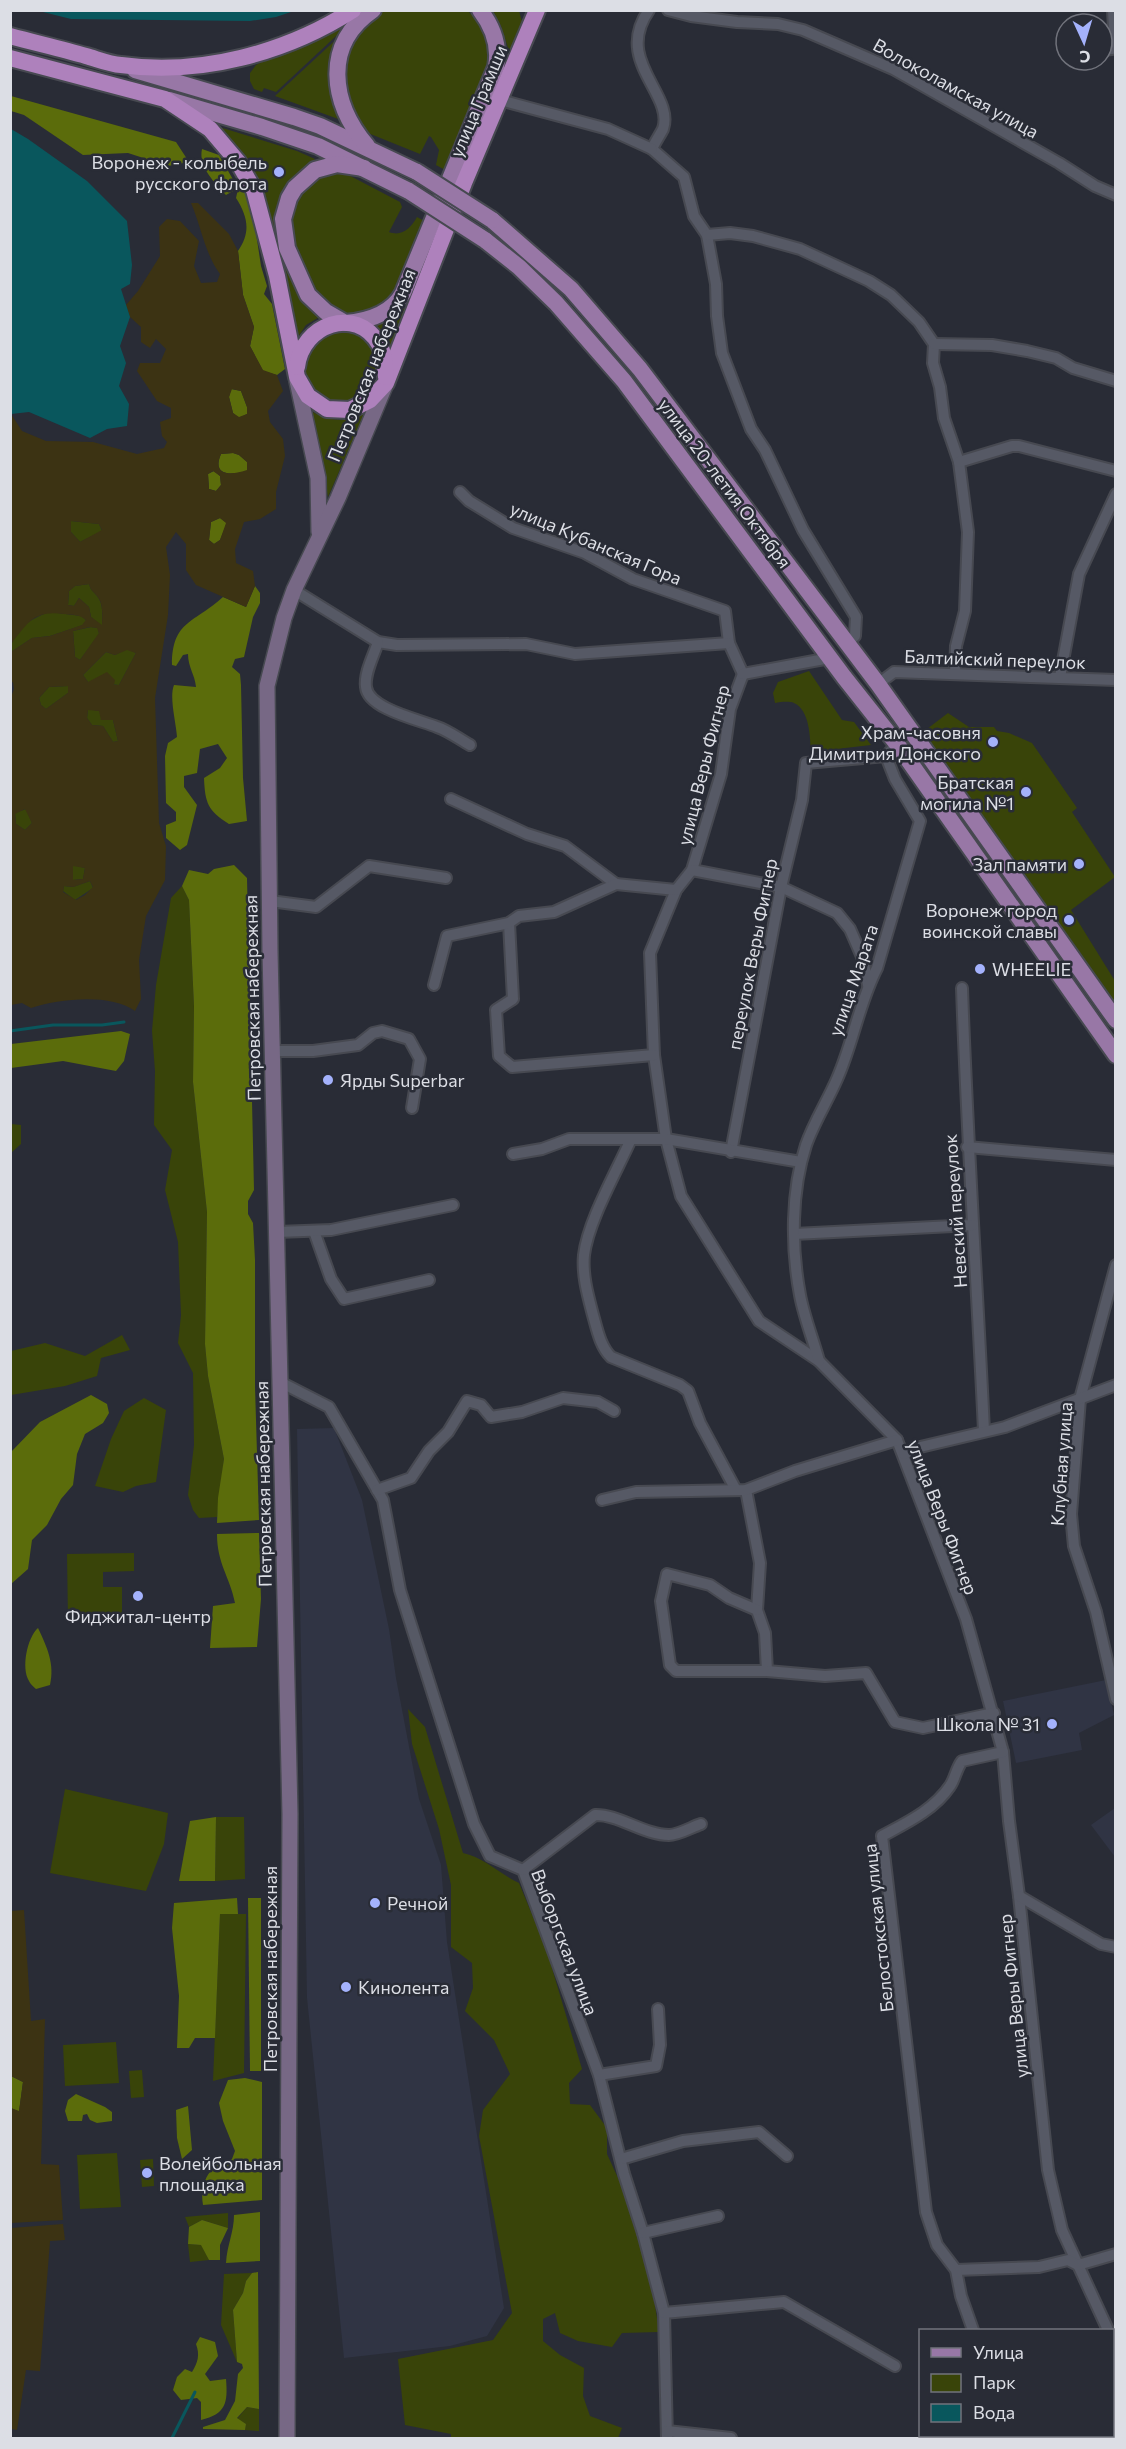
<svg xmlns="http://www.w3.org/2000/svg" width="1126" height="2449" font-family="Commissioner,sans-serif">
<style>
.built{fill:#303444}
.green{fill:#394409}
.forest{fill:#5b6c0b}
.sand{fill:#3c3313;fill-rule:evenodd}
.water{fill:#09575d}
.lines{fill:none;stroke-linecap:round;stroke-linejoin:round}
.stream{stroke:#09575d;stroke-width:3}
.minor-casing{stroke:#474951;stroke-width:14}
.secondary-casing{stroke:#474951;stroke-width:18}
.primary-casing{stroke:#474951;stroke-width:20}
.trunk-casing{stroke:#474951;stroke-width:20}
.minor{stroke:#565965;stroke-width:10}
.secondary{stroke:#776885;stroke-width:15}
.primary{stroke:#9877a6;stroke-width:16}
.trunk{stroke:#ae81bc;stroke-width:16}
.primary-bridge-casing{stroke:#474951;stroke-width:20;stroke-linecap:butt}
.primary-bridge{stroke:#9877a6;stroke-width:16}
.poi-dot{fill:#a4b2fc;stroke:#292c36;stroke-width:2}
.labels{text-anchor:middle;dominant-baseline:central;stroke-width:5;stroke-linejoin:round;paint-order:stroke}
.street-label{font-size:18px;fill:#dcdee5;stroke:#292c36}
.poi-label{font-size:18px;fill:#dcdee5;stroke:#292c36;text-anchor:end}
</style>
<rect width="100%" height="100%" fill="#292c36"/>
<g class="built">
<polygon points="334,1428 362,1500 389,1629 396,1678 419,1799 441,1865 447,1942 504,2308 487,2336 450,2346 344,2358 307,1998 297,1429"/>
<polygon points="1106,1680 1114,1715 1079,1733 1082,1750 1016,1763 1003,1701"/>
<polygon points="1115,1808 1115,1857 1091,1825"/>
</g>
<g class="green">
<path d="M381,11H468C485,28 491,48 488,72L447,171L436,165L439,150L431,137L429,136L420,154L363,131L352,113L342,72L358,30Z"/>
<polygon points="493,11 519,11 524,28 389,359 366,324 407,298 509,51 501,26"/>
<polygon points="349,24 276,92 264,88 262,92 254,89 250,81 250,73 256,65 266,59 302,47"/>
<polygon points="342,34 341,120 275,96"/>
<polygon points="216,126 297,151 315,159 298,177 279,208 321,316 306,325 296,340 281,267"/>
<path d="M339,170L400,202L402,207L389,232C402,237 411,228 417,217L426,222L403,284L384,308L349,316L323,305L300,270L289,223L293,205L312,179Z"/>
<circle cx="341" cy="366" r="36"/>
<path d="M311,411C329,421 346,423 364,414L328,497Z"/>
<polygon points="71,521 99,524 102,531 80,542 71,532"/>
<path d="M89,584C91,591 93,591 97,596C104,604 102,616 102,626L91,617L89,607L79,598L74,606L68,605L69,591L75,586Z"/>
<path d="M50,612L81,616L86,620L83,625L50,636L32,638L11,652C10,631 33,617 50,612Z"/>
<polygon points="91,627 98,628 99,634 80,660 75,657 73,631"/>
<polygon points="127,649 136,653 119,685 88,682 83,675 106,652 115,655"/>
<path d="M809,671L842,720L854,722L871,745L811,752C810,738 810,710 794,703C789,701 781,702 775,703L773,693L778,682Z"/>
<polygon points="68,686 68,693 46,709 41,705 39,698 49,687"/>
<polygon points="88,709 99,711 113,720 118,741 113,742 103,726 92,725 87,718"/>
<polygon points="948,713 969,727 994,727 997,731 1009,733 1032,743 1077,808 1072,812 1115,877 1071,910 1115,981 1115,1003 923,732"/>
<polygon points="26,809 32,823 25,830 16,824 15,813"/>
<polygon points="73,865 85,868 83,879 73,880"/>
<polygon points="90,881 93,888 75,900 63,891 64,886 73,887"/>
<polygon points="182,886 189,900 194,1006 193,1082 207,1212 205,1344 208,1376 224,1459 217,1517 199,1518 193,1510 188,1495 194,1445 193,1373 178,1343 181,1315 178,1242 165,1190 172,1150 154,1125 155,1071 152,1031 156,985 171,898"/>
<polygon points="11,1124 21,1125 21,1144 11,1153"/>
<polygon points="122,1335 130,1350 101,1358 97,1376 65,1386 11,1395 11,1351 45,1343 85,1356"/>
<polygon points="144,1398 166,1410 156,1482 136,1486 123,1492 95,1486 111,1439 124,1411"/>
<polygon points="134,1553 134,1571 103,1572 103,1587 122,1587 122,1620 68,1620 67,1554"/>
<path d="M408,1709L425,1727L463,1853C483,1857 500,1874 519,1883L546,1948L582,2069L569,2083L570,2104L590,2105L607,2128V2154L624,2191L638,2235L655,2305L659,2332L622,2333L612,2347L578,2341L560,2333L555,2313L543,2319V2341L560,2355L584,2368L583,2396L590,2416L622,2428L618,2438H451V2434L405,2425L398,2359L493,2340L512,2313L479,2136L483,2110L510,2074L494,2040L465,2011L473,1988L472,1963L451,1947V1885L439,1829L412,1744Z"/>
<polygon points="65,1789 168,1813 164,1844 146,1891 50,1873"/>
<polygon points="216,1817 244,1817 245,1879 215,1881"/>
<polygon points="220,1914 246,1914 244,2073 213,2081"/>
<polygon points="116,2042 119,2083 65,2086 63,2045"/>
<polygon points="142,2070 144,2097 131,2098 129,2071"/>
<polygon points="117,2153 121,2207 80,2209 77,2155"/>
<polygon points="153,2159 154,2186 142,2187 140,2160"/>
<polygon points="228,2213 228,2228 202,2220 189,2227 185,2217"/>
<polygon points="188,2244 202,2245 209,2260 190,2262"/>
<polygon points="252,2273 246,2281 243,2293 233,2310 237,2362 221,2325 224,2274"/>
<polygon points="247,2407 259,2409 259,2431 245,2430 246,2424 237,2419"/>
</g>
<g class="forest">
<polygon points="11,96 176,142 189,162 168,166 128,153 83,155 24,115 11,111"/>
<path d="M202,149L219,155L235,183L233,191L226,195C215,183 198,167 202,149Z"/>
<path d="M238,189L245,193L253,213L261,266L267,286L264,294L272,304L285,369L277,375L263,371L250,346L254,327L243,295L238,251C251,232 248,217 236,198Z"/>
<polygon points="231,389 241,391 247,407 247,414 239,418 233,413 229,397"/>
<path d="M233,453L239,455L247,462V471C233,475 211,477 221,454Z"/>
<polygon points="214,471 220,476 221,485 216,491 209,489 208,474"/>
<polygon points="220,518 227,523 220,540 214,544 209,540 211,522"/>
<path d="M255,586L260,593V603L253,617L244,657L235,659L232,667L240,674L241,685L243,778L247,821L229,824C208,811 205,803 204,778L220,768L227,758L218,744L200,749L197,773L184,776V787L197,805L187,845L180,850L166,838V825L176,821V812L166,803L165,756L168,743L177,737C176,722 169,697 174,685L196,687C195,675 188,667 188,654L183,655L176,666L172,665C172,620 195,623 223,597L246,607Z"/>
<polygon points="234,865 247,878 254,1190 248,1201 248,1214 253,1223 255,1260 255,1387 259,1520 217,1523 218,1498 224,1459 208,1376 205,1344 207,1212 193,1082 194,1006 189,900 182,886 189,870 208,874 214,869"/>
<polygon points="121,1031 130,1034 124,1061 116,1071 63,1061 11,1068 11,1044"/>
<polygon points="91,1395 107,1404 109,1413 103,1423 85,1434 77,1454 73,1485 61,1499 47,1525 32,1540 28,1569 11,1584 11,1452 40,1422"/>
<path d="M259,1533L261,1599L257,1647L210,1648L213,1606L235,1603C230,1577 217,1564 217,1534Z"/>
<path d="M38,1628C47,1647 55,1664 50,1685L36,1689C33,1686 30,1684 29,1681C21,1668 27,1638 38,1628Z"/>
<polygon points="216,1817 215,1881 179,1881 190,1821"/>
<polygon points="237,1898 238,1914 220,1914 215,2038 195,2038 189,2048 177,2048 179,1996 172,1928 174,1903"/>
<polygon points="248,1898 261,1898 261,2071 250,2071"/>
<polygon points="10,2041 11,2076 23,2082 19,2112 11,2108"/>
<path d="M245,2078L262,2082V2200L203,2205C199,2183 210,2163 232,2159L235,2151L223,2121L219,2103L228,2080Z"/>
<polygon points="76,2094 105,2107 112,2112 112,2121 97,2123 90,2120 87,2114 83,2115 82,2121 68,2121 65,2111 68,2100"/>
<polygon points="188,2106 192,2150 182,2159 177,2138 176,2110"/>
<path d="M260,2212V2261L226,2263C227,2245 234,2232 234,2215Z"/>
<polygon points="202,2220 228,2228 220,2245 220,2260 209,2260 201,2245 188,2244 189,2227"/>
<polygon points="258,2272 259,2409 247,2407 237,2418 246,2424 245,2430 203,2429 203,2427 225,2420 235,2401 238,2374 243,2368 242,2364 237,2362 233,2310 243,2293 246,2281 252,2273"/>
<path d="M200,2337L215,2342L218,2356L205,2374L210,2381L226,2379C228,2403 226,2414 201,2420V2402L197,2398L181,2400L173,2390L177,2377L185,2369L192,2372C198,2362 200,2355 196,2344Z"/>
</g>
<g class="sand">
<path d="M191,203H198L229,234L238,251L243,295L254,327L250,346L263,370L277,375L283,391L268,411L270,422L283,439L285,456L276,492V509L260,519L244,522L235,549L236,563L253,571L255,586L246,607L196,585L186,570V544L176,532L166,547L170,575L168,615L155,698L159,823L166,846L165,880L146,916L139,960L141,999L135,1011C110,993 59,999 31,1008L22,1003L11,1005L10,700L14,689L13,682L11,683V652L32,638L50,636L82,625L86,620C79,614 73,615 64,614C33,610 28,623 11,644V414L22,431L46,441L93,442L137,454L164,448L167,442L162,436L160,422L171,418V408L157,401L137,371L140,363H160L166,349L156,339L150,348L141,342V327L130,317L126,305L138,291L160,256L159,227L167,219L180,221L199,241L194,266L201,283L217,282L220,274C205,254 201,226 191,203ZM232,389L241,391L247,407V414L239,417L233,413L229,397ZM233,453L239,455L247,462V470C233,475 211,477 221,454ZM213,471L220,476L221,485L216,491L209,489L208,474ZM220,518L226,523L220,540L214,544L209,540L211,522ZM71,521L99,524L102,530L80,542L71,532ZM89,584C91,591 93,591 97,596C104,604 102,616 102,625L91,617L89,607L79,598L74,606L68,605L69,591L75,586ZM90,627L97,628L99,633L80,660L75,657L73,631ZM127,650L136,653L119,685H114L115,680L107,672L88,682L83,675L106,652L115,655ZM68,686V693L46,709L41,705L39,698L49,687ZM88,710L99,711L101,720H113L118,741L113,742L103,726L92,725L87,718ZM25,809L32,823L25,830L16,824L15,814ZM73,866L85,868L83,879L73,880ZM90,881L93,887L85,895L76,900L63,892L64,886L73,887Z"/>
<polygon points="24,1910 31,2021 45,2019 41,2164 59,2165 63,2220 11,2223 11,2108 19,2111 23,2082 11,2076 10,1911"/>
<polygon points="63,2224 65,2240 50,2241 40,2371 26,2370 17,2430 11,2429 11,2228"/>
</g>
<g class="water">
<polygon points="39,11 294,11 276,17 250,21 71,19"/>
<polygon points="11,129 28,139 87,181 127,221 132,265 130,284 121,289 130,317 120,346 126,363 119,386 129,404 127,426 107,429 90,438 29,412 11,414"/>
</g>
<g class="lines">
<g class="stream">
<polyline points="10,1031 53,1025 102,1025 124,1022"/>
<polyline points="172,2438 195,2392"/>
</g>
<g class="minor-casing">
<g id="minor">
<path d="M649,10C613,61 675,94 663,129C660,135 655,142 652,149L684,177L694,216L707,235L716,284L717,316L722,353L751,429L765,450L803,530L856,617L855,636L847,643"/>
<polyline points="668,10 691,16 737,22 778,24 803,30 893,69 1059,163 1095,186 1116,195"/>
<polyline points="1102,50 1112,49 1114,28 1113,10"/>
<polyline points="500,100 608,129 652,149"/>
<polyline points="707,235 730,233 753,236 800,249 869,281 891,295 919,322 934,344 933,363 940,387 944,418 959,462 968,532 965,611 956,646 955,673"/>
<polyline points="934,344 992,345 1027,351 1056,358 1073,368 1116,381"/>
<polyline points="959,462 1012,446 1019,446 1116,471"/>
<polyline points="460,492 469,501 513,528 585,553 633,579 725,611 729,643 743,674"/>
<polyline points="294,590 378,642 397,645 526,644 575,654 729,643"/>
<path d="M378,642C374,655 364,673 366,687C368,709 420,720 437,727C449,731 459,739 470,745"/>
<polyline points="743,674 730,709 721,774 692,870 676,890 650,953 654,1055 666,1139 681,1196 759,1321 819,1361 897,1440 966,1619 1003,1752 1009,1821 1019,1896 1048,2170 1062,2230 1108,2330"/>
<polyline points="743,674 830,658"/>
<polyline points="1060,677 1079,574 1116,494"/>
<polyline points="878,684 894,672 1116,680"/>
<polyline points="451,799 527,834 565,846 616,884"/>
<polyline points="692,870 781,887 837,913 850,929 863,959 868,985"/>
<polyline points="270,901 316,907 369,866 446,878"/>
<polyline points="509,923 513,999 496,1010 499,1056 512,1067 654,1055"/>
<polyline points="434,985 447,936 509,923 519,916 554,912 616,884 676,890"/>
<path d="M962,988C967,1136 977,1283 984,1431"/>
<polyline points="272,1051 313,1051 358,1045 373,1033 382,1031 409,1039 420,1059 412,1108"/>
<path d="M631,1139C617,1171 588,1221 584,1255C582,1275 588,1296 593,1315C597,1329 600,1346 611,1357L680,1385L688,1391L700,1423L736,1490"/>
<polyline points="967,1147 1116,1160"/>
<polyline points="731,1152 781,887 802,800 806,763 886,756"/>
<polyline points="513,1154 542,1149 569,1139 666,1139 801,1162"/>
<polyline points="314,1231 331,1279 344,1299 429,1280"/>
<polyline points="277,1232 331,1230 453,1205"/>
<polyline points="794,1234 973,1225"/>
<polyline points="1116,1265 1080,1399 1071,1514 1074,1546 1096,1612 1116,1699"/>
<path d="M819,1361C813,1339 804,1317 800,1295C791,1247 791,1191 806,1145C814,1122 827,1102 837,1079C853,1043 859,1003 877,968L920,821L895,779L886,756L897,744"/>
<polyline points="280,1382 329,1407 383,1500 400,1590 474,1824 490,1856 523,1870 599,2075 624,2174 643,2233 664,2313 667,2438"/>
<polyline points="904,1454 916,1448 1005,1427 1116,1385"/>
<polyline points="377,1490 411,1478 429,1451 448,1432 467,1401 481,1405 491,1417 522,1412 563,1398 598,1402 614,1411"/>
<polyline points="746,1490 760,1563 757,1610 765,1633 767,1671"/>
<polyline points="602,1500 636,1492 746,1490 795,1471 897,1440"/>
<polyline points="757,1610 729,1598 710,1585 667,1574 661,1601 670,1665 676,1671 767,1671 825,1676 866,1673 895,1722 923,1728 994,1713"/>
<path d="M523,1870L595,1815C618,1814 644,1835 669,1835C678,1835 692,1827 701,1824"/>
<polyline points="1019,1896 1101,1944 1116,1947"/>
<polyline points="599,2075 656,2066 660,2045 658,2009"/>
<polyline points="621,2159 683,2141 759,2132 787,2156"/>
<polyline points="643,2233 718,2216"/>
<polyline points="956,2270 1039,2267 1068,2260 1078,2265 1116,2254"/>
<polyline points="664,2313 784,2302 895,2366"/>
<path d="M973,2330L961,2296L956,2270L937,2245L926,2212L882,1836C906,1823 934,1810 950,1786C955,1779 956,1769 962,1761L1003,1752"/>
<polyline points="1112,2340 1116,2346"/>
<polyline points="667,2431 731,2438"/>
<polyline points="978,2436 978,2438"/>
</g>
</g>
<g class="secondary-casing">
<g id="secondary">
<polyline points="297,381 318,478 319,532"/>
<polyline points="287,2438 290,1814 270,952 267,686 284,618 294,590 338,498 385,386"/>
</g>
</g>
<g class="primary-casing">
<g id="primary">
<polyline points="135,70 294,117 320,126 417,172"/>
<polyline points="169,100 262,127 318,146 409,191"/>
<path d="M367,146C331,103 322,45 373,10"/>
<path d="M364,168L337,164L315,170L295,188L289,198L283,219L287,248L308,295L326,312L345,323C368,321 392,313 403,293L496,67C500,46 493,27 480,10"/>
<polyline points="492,220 571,289 640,369 878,684 1116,1020"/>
<polyline points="485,240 519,267 556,303 624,381 844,677 897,744 1116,1055"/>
</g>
</g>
<g class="trunk-casing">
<g id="trunk">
<path d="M10,36C36,43 61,49 86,56C97,59 109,64 121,65C200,76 286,53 353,10"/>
<polyline points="10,58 165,99 210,129 238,162 254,190 277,276 297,377 308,396 327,409 350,410 370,400 386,383 464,183 537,10"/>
<path d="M297,367C302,324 356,305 379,344C385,354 385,366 386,377"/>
</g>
</g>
<use href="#minor" class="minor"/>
<use href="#secondary" class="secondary"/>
<use href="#primary" class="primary"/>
<use href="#trunk" class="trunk"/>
<g class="primary-bridge-casing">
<g id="primary-bridge">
<polyline points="417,172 492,220"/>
<polyline points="409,191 485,240"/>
</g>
</g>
<use href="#primary-bridge" class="primary-bridge"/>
</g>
<g class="poi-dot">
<circle cx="279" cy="172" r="6"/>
<circle cx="993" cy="742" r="6"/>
<circle cx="1026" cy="792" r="6"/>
<circle cx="1079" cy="864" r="6"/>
<circle cx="1069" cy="920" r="6"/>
<circle cx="980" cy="969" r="6"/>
<circle cx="328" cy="1080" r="6"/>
<circle cx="138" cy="1596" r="6"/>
<circle cx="1052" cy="1724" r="6"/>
<circle cx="375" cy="1903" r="6"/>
<circle cx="346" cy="1987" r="6"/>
<circle cx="147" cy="2173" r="6"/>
</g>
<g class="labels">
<g class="street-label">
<text transform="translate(956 88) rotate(29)">Волоколамская улица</text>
<text transform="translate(478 101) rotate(-67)">улица Грамши</text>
<text transform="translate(371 365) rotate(-68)">Петровская набережная</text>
<text transform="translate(725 483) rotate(53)">улица 20-летия Октября</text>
<text transform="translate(596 543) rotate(23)">улица Кубанская Гора</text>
<text transform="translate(995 659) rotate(2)">Балтийский переулок</text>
<text transform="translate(703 765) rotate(-76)">улица Веры Фигнер</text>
<text transform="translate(752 954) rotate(-79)">переулок Веры Фигнер</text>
<text transform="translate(853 980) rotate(-71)">улица Марата</text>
<text transform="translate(252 998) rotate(-91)">Петровская набережная</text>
<text transform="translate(955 1211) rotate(-94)">Невский переулок</text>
<text transform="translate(1061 1464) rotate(-86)">Клубная улица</text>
<text transform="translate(263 1484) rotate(-91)">Петровская набережная</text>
<text transform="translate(943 1517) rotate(69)">улица Веры Фигнер</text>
<text transform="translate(878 1928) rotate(-96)">Белостокская улица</text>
<text transform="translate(565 1942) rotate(69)">Выборгская улица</text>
<text transform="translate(270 1969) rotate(-90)">Петровская набережная</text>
<text transform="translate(1013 1996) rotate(-96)">улица Веры Фигнер</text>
</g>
<g class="poi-label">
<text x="267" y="162">Воронеж - колыбель<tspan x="267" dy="21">русского флота</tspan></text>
<text x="981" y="732">Храм-часовня<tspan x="981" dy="21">Димитрия Донского</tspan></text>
<text x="1014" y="782">Братская<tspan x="1014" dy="21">могила №1</tspan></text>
<text x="1067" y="864">Зал памяти</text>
<text x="1057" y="910">Воронеж город<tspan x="1057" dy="21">воинской славы</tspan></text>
<text x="992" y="969" text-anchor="start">WHEELIE</text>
<text x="340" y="1080" text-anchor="start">Ярды Superbar</text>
<text x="138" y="1616" text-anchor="middle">Фиджитал-центр</text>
<text x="1040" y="1724">Школа № 31</text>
<text x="387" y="1903" text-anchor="start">Речной</text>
<text x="358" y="1987" text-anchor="start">Кинолента</text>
<text x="159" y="2163" text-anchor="start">Волейбольная<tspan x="159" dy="21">площадка</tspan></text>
</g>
</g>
<rect width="1126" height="2449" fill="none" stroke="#dcdee5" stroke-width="24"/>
<rect x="919" y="2329" width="195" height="108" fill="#292c36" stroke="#71737c" stroke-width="1.5"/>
<rect x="931" y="2348" width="30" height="9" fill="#9877a6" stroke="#71737c" stroke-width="1.5"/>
<text x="973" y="2359" font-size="18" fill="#dcdee5">Улица</text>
<rect x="931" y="2374" width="30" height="18" fill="#394409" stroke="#71737c" stroke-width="1.5"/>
<text x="973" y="2389" font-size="18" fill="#dcdee5">Парк</text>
<rect x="931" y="2404" width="30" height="18" fill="#09575d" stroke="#71737c" stroke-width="1.5"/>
<text x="973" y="2419" font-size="18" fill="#dcdee5">Вода</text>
<g transform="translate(1084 42) rotate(176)"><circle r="28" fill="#292c36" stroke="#71737c" stroke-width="1.5"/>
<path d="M0-4.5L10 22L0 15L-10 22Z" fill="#a4b2fc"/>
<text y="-9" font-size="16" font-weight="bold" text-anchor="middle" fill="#dcdee5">С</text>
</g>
</svg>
